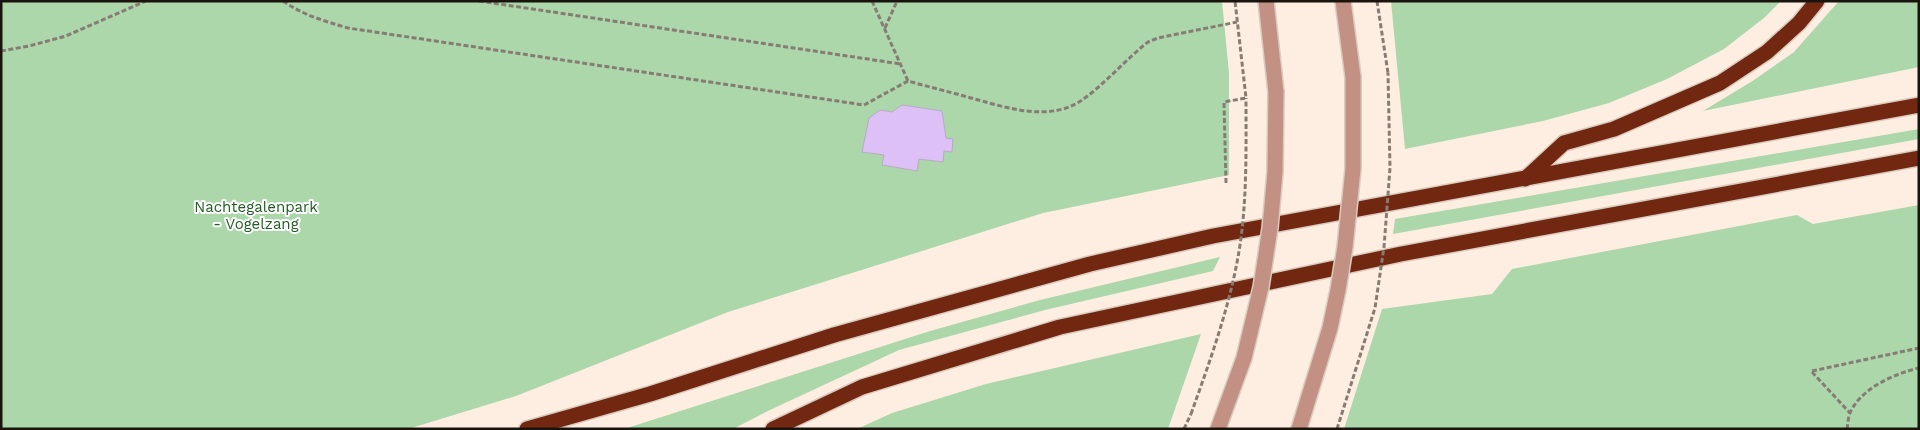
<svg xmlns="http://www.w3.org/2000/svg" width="1920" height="430" font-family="'Work Sans',sans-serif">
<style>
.green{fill:#abd7aa}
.building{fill:#ddc1f6;stroke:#b6acc0}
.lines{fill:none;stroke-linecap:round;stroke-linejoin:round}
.minor-casing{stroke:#dacbbf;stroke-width:18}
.highway-casing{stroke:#dacbbf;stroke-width:18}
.path{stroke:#877c73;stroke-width:3;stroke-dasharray:5 2.5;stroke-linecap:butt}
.minor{stroke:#c29183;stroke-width:15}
.highway{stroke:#722710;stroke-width:15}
.minor-bridge-casing{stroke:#dacbbf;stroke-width:18;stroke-linecap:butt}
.path-bridge{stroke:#877c73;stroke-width:3;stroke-dasharray:5 2.5;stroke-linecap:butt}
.minor-bridge{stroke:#c29183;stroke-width:15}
.labels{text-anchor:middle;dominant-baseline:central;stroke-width:4;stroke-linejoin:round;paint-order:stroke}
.park-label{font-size:15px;fill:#1f5c22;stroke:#fff}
</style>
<rect width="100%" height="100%" fill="#feeee1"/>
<g class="green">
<polygon points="1,1 1222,1 1229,73 1229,175 1043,213 728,312 516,396 408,429 1,429"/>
<polygon points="1391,1 1781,1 1764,18 1724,49 1667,79 1609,103 1543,121 1405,149"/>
<polygon points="1839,1 1919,1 1919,67 1703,111 1754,80 1794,52"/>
<polygon points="1919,129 1919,139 1393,234 1395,219"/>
<polygon points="1919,205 1919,429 1344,429 1382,309 1492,294 1512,269 1797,215 1813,224"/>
<polygon points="1220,257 1213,271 1045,310 899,350 770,410 733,429 624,429 930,331 1040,300"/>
<polygon points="1201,334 1168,429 857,429 892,413 986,384"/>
</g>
<polygon class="building" points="902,105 942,111 946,138 953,139 952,152 944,151 943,162 919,159 917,171 882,165 884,155 862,152 869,118 880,110 892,112"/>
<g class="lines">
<g class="minor-casing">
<g id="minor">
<polyline points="1266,1 1276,92"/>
<polyline points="1343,1 1353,77"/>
<polyline points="1218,429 1222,418"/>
<polyline points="1299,429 1330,328 1338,290"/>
</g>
</g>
<g class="highway-casing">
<g id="highway">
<polyline points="1525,179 1564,143 1614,129 1720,83 1767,52 1799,23 1817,1"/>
<polyline points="527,429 650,394 834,335 1090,264 1213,236 1919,105"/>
<polyline points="773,429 862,387 1060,327 1401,254 1919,158"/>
</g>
</g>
<g class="path">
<path d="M283,1C303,15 324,21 348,28L864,105L908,81C929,87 950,92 971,98C1005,107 1049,123 1082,100C1105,84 1125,60 1148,42L1158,38L1237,22"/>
<polyline points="479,1 901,64"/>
<polyline points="872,1 908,81"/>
<polyline points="1377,1 1388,73"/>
<polyline points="885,28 897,1"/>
<polyline points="1,51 29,46 66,36 146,1"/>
<polyline points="1226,183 1224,102 1246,98 1235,1"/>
<polyline points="1812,371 1919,348"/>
<polyline points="1812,372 1850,413"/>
<polyline points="1184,429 1191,414"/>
<path d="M1847,429C1848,424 1848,418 1850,413C1861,388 1894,374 1919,368"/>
</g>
<use href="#minor" class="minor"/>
<use href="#highway" class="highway"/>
<g class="minor-bridge-casing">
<g id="minor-bridge">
<polyline points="1338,290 1345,247 1353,169 1353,77"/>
<polyline points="1222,418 1244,358 1261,287 1270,228 1275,172 1276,92"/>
</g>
</g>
<g class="path-bridge">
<path d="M1191,414C1211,358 1233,298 1241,238C1247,192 1246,145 1246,98"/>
<polyline points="1337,429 1375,308 1384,247 1390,168 1388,73"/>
</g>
<use href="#minor-bridge" class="minor-bridge"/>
</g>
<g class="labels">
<g class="park-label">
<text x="256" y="207">Nachtegalenpark<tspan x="256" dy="17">- Vogelzang</tspan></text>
</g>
</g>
<rect width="1920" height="430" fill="none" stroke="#1a140e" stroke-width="5"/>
</svg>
